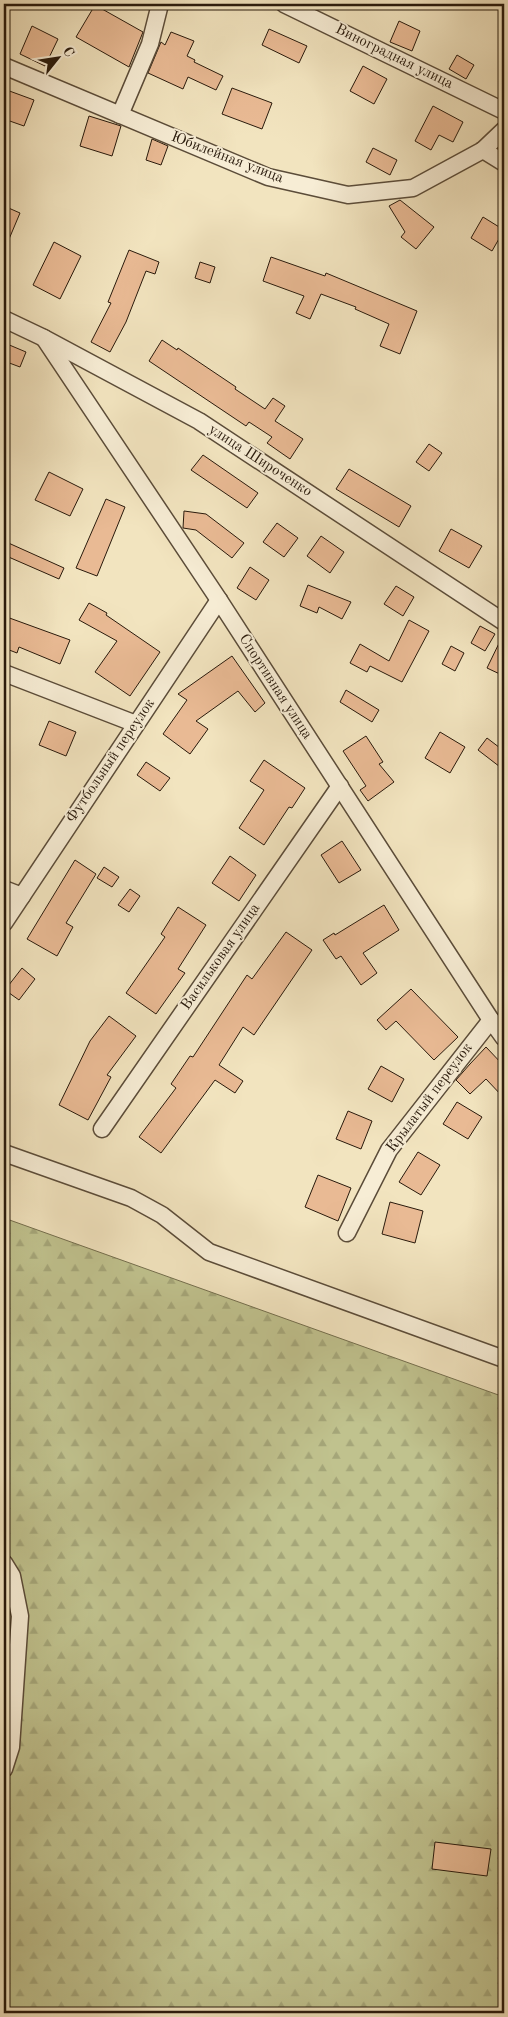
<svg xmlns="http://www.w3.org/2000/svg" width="508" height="2017" font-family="'Old Standard TT',serif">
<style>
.forest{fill:url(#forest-firs);stroke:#746e4d}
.building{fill:#e9ba94;stroke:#291a0c}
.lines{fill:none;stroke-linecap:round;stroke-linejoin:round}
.minor-casing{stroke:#5b4c39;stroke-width:19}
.minor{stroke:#f7edd5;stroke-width:16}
.labels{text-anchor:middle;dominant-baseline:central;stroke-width:4;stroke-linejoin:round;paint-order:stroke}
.street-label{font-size:15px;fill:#291a0c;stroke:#f7edd5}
</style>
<defs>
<pattern id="forest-firs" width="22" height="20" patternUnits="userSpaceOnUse" patternTransform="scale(1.25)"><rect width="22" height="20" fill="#c0c28e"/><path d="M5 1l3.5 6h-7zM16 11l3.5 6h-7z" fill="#a5a679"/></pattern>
</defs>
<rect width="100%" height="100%" fill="#f2e4bf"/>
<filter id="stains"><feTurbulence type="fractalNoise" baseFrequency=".004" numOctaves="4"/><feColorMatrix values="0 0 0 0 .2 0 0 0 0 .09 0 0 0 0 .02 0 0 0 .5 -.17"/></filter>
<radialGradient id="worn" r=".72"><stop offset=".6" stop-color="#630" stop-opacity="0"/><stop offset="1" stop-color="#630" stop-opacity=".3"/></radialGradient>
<polygon class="forest" points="4,1218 504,1397 504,2013 4,2013"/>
<g class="building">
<polygon points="95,5 143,32 129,67 76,37"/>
<polygon points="399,21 420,31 412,51 390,42"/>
<polygon points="32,26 58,39 45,66 20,54"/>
<polygon points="269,29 307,46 299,63 262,45"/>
<polygon points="171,32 194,41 187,56 195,60 194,62 223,76 216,90 188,77 183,89 148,73 161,42 165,45"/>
<polygon points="457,55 474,65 466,79 449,69"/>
<polygon points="363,66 387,79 374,104 350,91"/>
<polygon points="232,88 272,103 262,129 222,114"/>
<polygon points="4,89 34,100 24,126 4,119"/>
<polygon points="433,106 463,122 453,142 439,135 431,150 415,141"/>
<polygon points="89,116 121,126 112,156 80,146"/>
<polygon points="152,139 168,146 161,165 146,160"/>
<polygon points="373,148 397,160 390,175 366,162"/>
<polygon points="400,200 434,227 416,249 401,237 405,232 389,206"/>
<polygon points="4,206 20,213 4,251"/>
<polygon points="483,217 504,230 492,251 471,238"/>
<polygon points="54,242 81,256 60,299 33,285"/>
<polygon points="129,250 159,262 155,274 146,271 126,322 110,352 91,342 111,303 108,302"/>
<polygon points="271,257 325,276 326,273 417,311 400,354 380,346 389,324 355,309 356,307 321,294 310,319 296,313 304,296 263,281"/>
<polygon points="200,262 215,267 210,283 195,278"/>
<polygon points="162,340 177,350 178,348 236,387 235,389 265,409 273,398 285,406 275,421 303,439 290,459 267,443 272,437 249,422 246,426 149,361"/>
<polygon points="7,344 26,352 20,367 4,361 4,352"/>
<polygon points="429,444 442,453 429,471 416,462"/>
<polygon points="203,455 258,493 247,508 191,470"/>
<polygon points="349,469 411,506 399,527 336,489"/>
<polygon points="49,472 83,489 70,516 35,500"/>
<polygon points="106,499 125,507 97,576 76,568"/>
<polygon points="184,511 206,514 244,543 232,558 196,530 183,528"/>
<polygon points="277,523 298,538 284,557 263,542"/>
<polygon points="451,529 482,546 469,568 439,551"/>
<polygon points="321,536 344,552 330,573 307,556"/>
<polygon points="4,541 64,568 59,579 4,555"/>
<polygon points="250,567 269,580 256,600 237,588"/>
<polygon points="308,585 351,602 342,619 319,607 317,613 300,606"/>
<polygon points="396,586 414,597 403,616 384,604"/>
<polygon points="89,603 107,613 106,615 160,652 130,696 95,672 117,641 79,620"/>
<polygon points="4,616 70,640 60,664 19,647 17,653 4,648"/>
<polygon points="409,620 429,631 402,682 370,666 367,672 350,663 360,644 389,661"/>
<polygon points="480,626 495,634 485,651 471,643"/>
<polygon points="504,633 504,676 487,668"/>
<polygon points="451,646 464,653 455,671 442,664"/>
<polygon points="232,656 265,703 255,712 238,691 196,721 208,729 190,754 163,734 187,700 178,694"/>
<polygon points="346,690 379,710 372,722 340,702"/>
<polygon points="49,721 76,732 66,756 39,745"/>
<polygon points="440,732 465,747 450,773 425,758"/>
<polygon points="366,736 383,762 379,764 394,782 368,801 360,790 366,786 343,751"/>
<polygon points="487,738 504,751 504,770 478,750"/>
<polygon points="264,760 305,788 292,808 289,807 264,845 239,828 264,790 250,781"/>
<polygon points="146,762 170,778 160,791 137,775"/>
<polygon points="342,841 361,870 339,883 321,855"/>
<polygon points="230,856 256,875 239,901 212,883"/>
<polygon points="75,860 96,874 66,923 73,927 57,956 27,939"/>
<polygon points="104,867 119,877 112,887 97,878"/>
<polygon points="130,889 140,896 129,912 118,905"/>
<polygon points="384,905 399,930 363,953 377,973 361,985 341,956 336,959 323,940 334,933 335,935"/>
<polygon points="178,907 206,925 178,969 185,973 156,1014 126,993 165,937 161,934"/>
<polygon points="286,932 312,950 254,1035 243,1027 219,1065 243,1081 235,1093 215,1080 161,1153 139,1137 176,1088 171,1084 190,1056 193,1057 247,975 252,979"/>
<polygon points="22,968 35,979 19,1000 5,990"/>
<polygon points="411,989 458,1037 434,1060 396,1021 386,1030 377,1020"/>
<polygon points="109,1016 136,1036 107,1075 111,1077 88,1120 59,1105 90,1041"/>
<polygon points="486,1047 504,1066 504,1098 486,1079 470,1094 456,1080 470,1064"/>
<polygon points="381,1066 404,1079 392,1102 368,1089"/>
<polygon points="457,1102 482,1117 468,1139 443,1124"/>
<polygon points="348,1111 372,1121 361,1149 336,1139"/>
<polygon points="418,1152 440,1165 421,1195 399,1182"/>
<polygon points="318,1175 351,1188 338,1221 305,1207"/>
<polygon points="390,1202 423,1211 415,1243 382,1234"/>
<polygon points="435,1842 491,1849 487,1876 432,1869"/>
</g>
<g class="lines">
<g class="minor-casing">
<g id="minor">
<polyline points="284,4 504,111"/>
<polyline points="4,66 268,177 348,195 413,188 483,150 504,130"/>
<polyline points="120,115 150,44 160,4"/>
<polyline points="483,150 504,163"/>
<polyline points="4,319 44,338 199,421 504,622"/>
<polyline points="44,338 219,600 491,1020 504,1038"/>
<polyline points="4,673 136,724"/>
<polyline points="4,889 22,896"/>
<polyline points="4,923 219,600"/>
<polyline points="102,1129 340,786"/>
<polyline points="4,1153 131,1198 162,1215 209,1252 504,1359"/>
<polyline points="347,1233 389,1150 491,1020"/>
<polyline points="4,1563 12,1576 20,1616 11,1747 4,1769"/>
</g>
</g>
<use href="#minor" class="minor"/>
</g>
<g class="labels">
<g class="street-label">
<text transform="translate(394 57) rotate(26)">Виноградная улица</text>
<text transform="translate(227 158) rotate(21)">Юбилейная улица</text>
<text transform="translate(260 461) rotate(33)">улица Широченко</text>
<text transform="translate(275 687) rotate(57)">Спортивная улица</text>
<text transform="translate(111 761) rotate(-56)">Футбольный переулок</text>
<text transform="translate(221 957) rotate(-55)">Васильковая улица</text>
<text transform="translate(430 1098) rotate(-53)">Крылатый переулок</text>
</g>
</g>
<rect width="508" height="2017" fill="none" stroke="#f2e4bf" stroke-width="20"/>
<rect x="5" y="5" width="498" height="2007" fill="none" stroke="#291a0c" stroke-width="2.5"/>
<rect x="10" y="10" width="488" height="1997" fill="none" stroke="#291a0c"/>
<g transform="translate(58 58) rotate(60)" stroke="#f7edd5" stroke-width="4" paint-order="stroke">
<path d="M0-4L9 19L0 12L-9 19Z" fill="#291a0c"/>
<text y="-8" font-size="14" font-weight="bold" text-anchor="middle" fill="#291a0c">С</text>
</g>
<rect width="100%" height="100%" filter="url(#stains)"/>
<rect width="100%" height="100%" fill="url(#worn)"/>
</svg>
